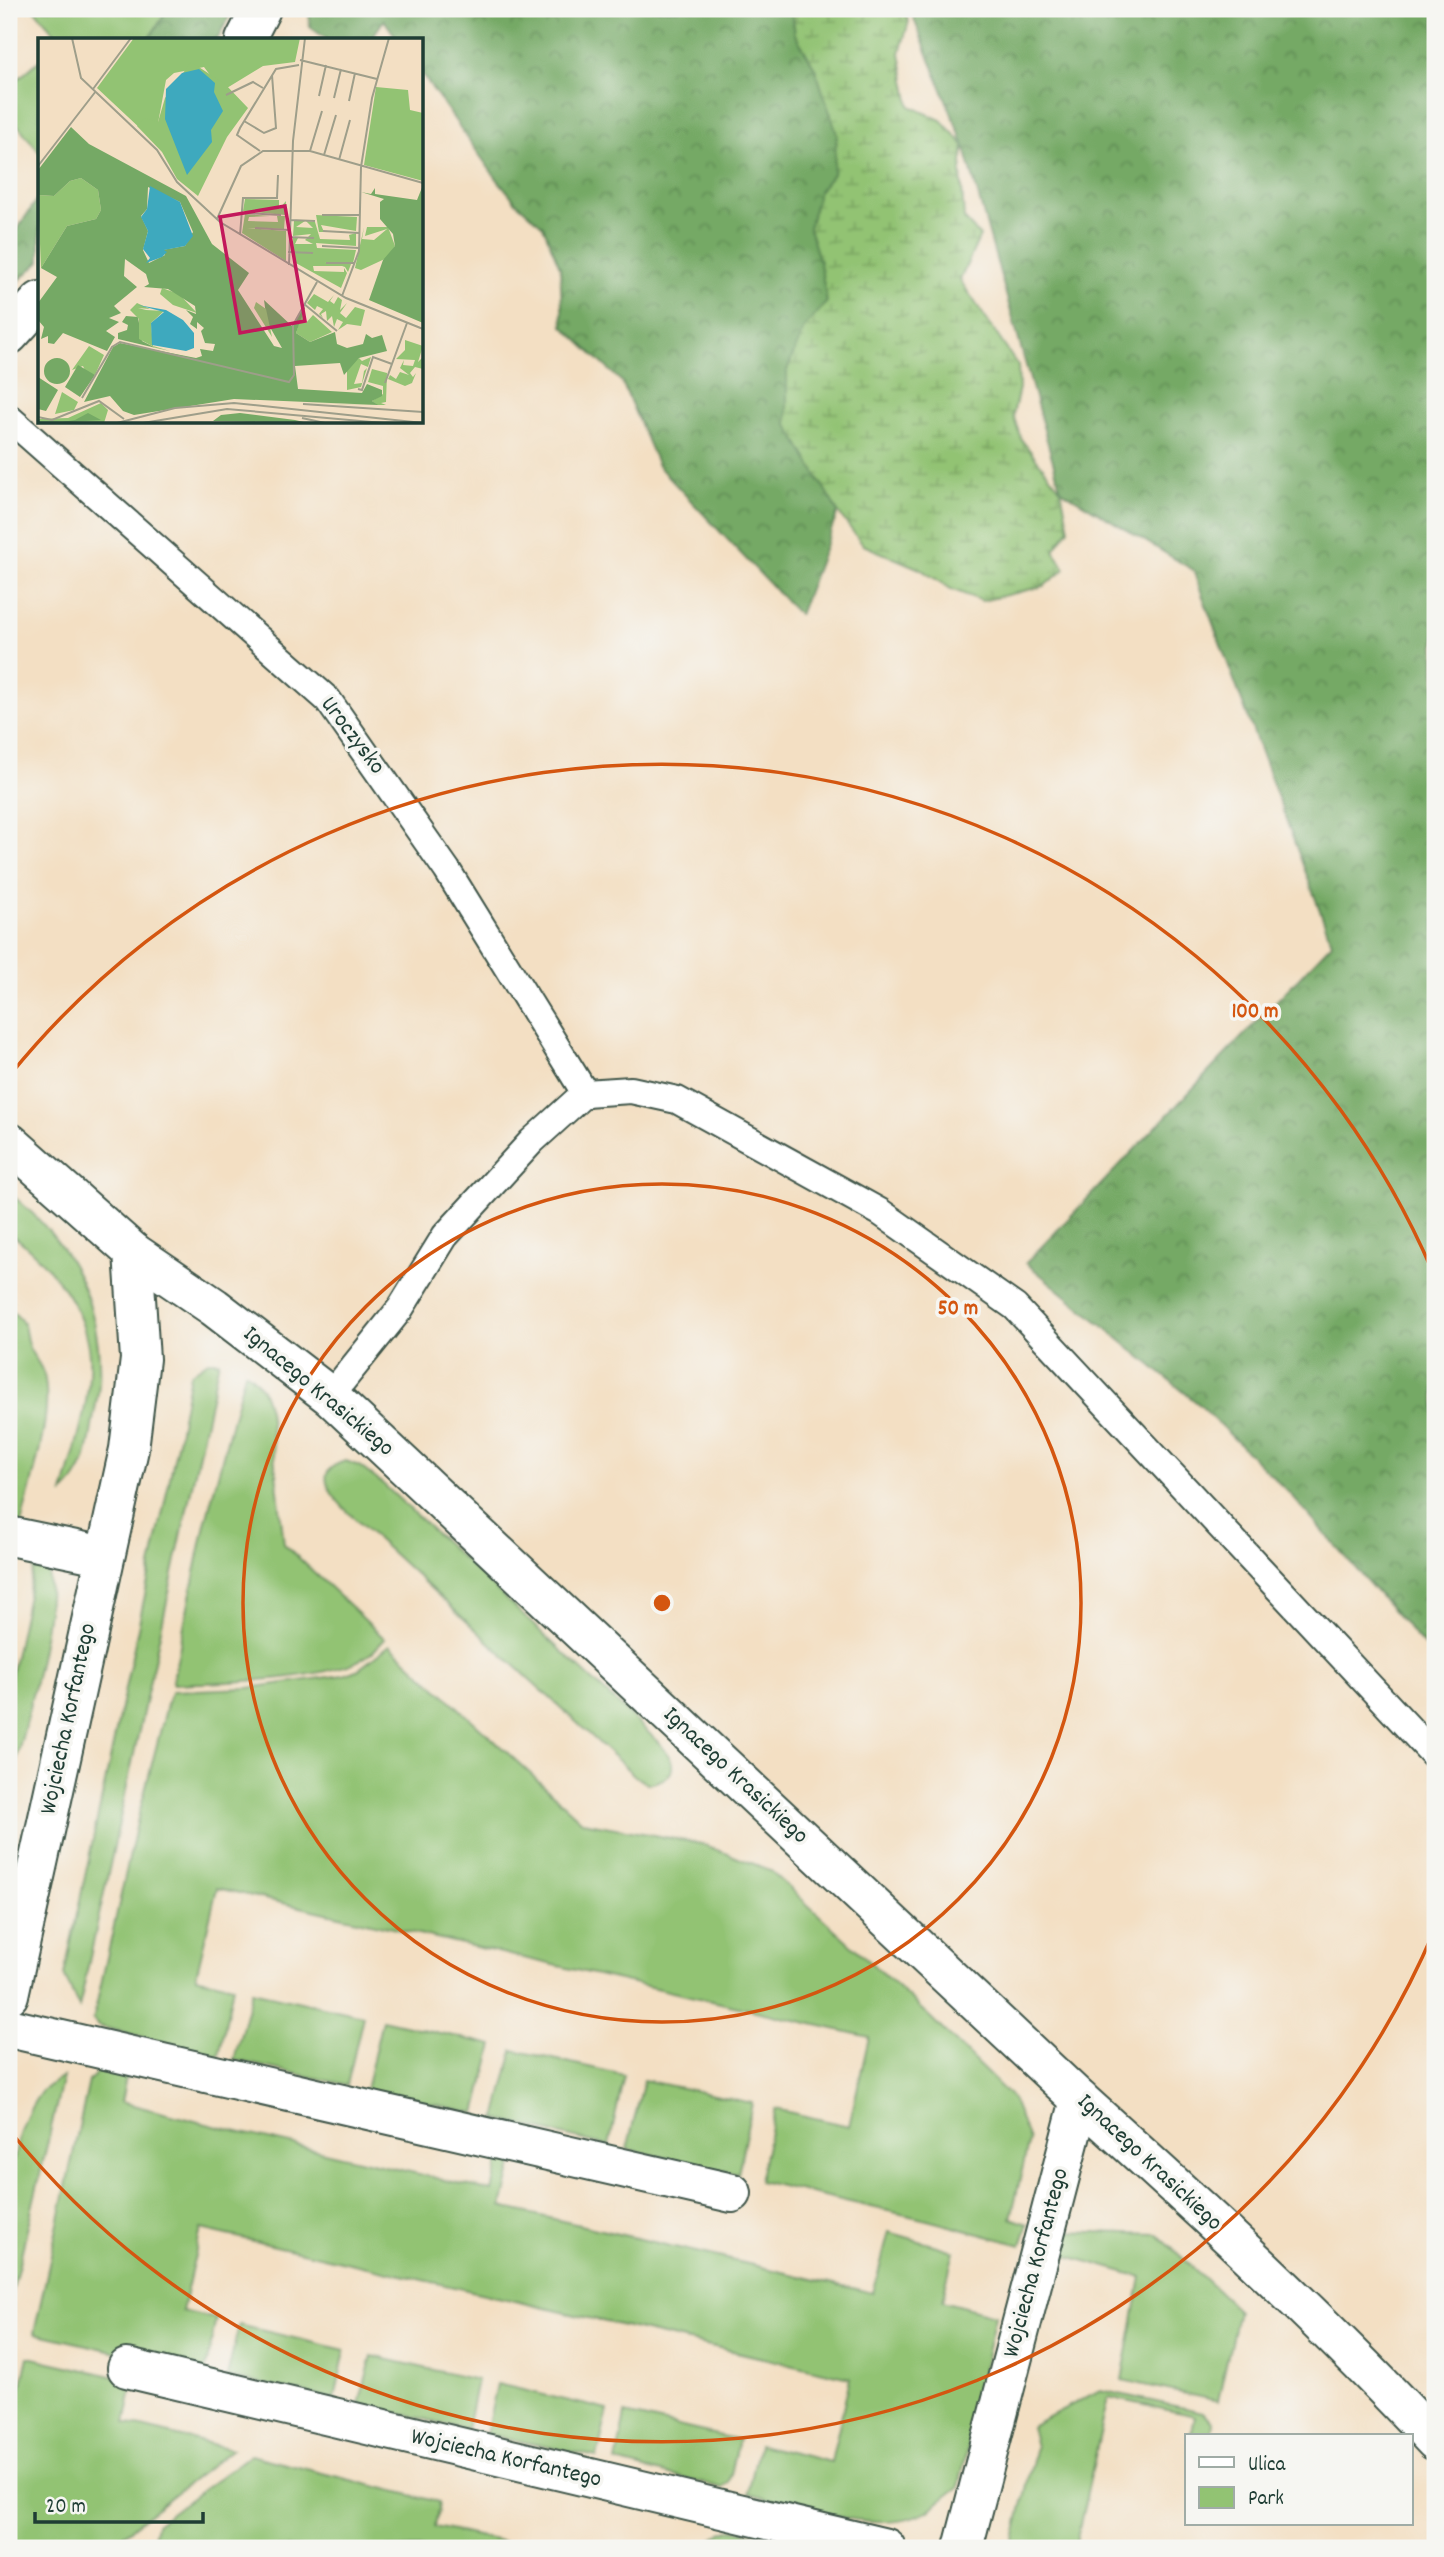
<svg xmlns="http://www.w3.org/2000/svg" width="1444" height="2557" font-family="Dekko,sans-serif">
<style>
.green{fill:#92c373;stroke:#588054;stroke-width:2}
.forest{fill:url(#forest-crowns);stroke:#4a734c;stroke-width:2}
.wetland{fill:url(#wetland-marsh);stroke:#588054;stroke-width:2}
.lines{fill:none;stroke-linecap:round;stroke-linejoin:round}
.service-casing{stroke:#3f5549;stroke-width:30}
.minor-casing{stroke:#3f5549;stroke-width:42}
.tertiary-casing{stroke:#3f5549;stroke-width:42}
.service{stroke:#fff;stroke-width:26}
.minor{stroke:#fff;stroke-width:38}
.tertiary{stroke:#fff;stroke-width:38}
.ring{fill:none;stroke:#d45610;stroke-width:3.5}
.labels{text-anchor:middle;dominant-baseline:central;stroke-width:7;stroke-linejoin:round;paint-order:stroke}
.street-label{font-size:24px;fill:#1f3d34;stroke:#f6f6f2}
.inset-road{fill:none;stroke:#9e9e8a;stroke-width:2}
.view{fill:#c2185b;fill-opacity:0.15;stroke:#c2185b;stroke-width:3.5}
.inset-edge{fill:none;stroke:#1f3d34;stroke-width:3.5}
.centre{fill:#d45610;stroke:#f6f6f2;stroke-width:3.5}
.ring-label{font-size:21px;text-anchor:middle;font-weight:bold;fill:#d45610;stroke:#f6f6f2;stroke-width:7;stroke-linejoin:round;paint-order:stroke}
</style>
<defs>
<pattern id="forest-crowns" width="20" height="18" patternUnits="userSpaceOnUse" patternTransform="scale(1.75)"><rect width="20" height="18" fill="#75a965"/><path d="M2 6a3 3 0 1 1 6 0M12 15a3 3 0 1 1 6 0" fill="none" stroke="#5f8b54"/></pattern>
<pattern id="wetland-marsh" width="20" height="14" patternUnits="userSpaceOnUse" patternTransform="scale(1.75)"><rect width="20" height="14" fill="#92c373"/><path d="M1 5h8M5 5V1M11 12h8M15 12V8" fill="none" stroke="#77a05f"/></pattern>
</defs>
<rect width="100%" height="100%" fill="#f6f6f2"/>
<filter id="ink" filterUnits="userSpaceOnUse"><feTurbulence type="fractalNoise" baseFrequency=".0143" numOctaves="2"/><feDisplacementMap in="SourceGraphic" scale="14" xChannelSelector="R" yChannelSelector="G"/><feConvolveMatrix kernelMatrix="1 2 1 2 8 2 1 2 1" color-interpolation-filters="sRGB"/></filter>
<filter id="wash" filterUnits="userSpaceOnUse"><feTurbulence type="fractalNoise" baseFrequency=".00686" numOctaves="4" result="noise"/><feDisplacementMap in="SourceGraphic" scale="28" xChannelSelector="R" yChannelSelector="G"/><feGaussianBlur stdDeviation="1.57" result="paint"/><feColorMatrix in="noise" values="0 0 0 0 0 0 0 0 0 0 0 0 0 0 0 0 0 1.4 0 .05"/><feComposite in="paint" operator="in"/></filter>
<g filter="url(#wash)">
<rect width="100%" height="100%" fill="#f3dfc3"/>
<g class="green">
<polygon points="34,9 166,9 162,19 148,40 61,40"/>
<polygon points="40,60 40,153 9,114 9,87"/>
<path d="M9,1193C70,1240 103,1305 99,1384C98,1396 95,1409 93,1421C88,1452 87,1470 63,1493C74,1452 92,1398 89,1355C85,1305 47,1261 9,1232Z"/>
<path d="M9,1309C28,1323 23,1326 28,1345C32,1356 41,1364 44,1375C54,1415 30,1484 21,1525L9,1523V1393L12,1377L9,1375Z"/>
<polygon points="208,1361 219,1361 79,2008 64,1975 178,1440 190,1374"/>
<path d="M245,1372C261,1382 264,1392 269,1410L284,1544L385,1639C380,1644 375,1650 370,1654C332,1682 220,1682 172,1684L205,1524Z"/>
<path d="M346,1461L359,1466L383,1484L651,1735C671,1754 688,1776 648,1784L635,1776L365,1528C349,1513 299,1473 346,1461Z"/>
<path d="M36,1557C39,1560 45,1565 47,1569C60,1602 18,1749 9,1791V1685Z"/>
<polygon points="390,1645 583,1822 702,1844 770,1870 931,2018 1012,2098 1029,2140 1011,2218 1028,2224 1021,2245 927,2220 759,2181 775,2109 849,2126 869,2037 217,1888 196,1977 233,1986 219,2056 98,2026 93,2020 138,1818 169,1697 172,1691 248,1688 343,1675 359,1669"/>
<polygon points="252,1991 363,2016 347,2085 234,2060"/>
<polygon points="382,2020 493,2045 476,2113 366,2090"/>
<polygon points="513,2050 624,2075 609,2146 496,2119"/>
<path d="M100,2069L127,2072L121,2102L234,2131L492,2191L500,2156L513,2161L502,2207L873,2293L889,2232L954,2251L942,2301L995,2315L959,2487C949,2494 939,2503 929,2510C882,2538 798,2506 748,2494L759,2445L831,2462L850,2378L201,2229L182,2311L216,2319L205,2372L34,2333L89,2081Z"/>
<path d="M63,2077L9,2306C9,2240 0,2146 41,2092C47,2086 56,2081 63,2077Z"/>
<polygon points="644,2080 752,2103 738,2174 627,2149"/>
<polygon points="1062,2231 1157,2234 1238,2310 1218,2401 1122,2380 1141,2277 1058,2253"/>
<polygon points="239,2325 345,2350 335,2399 227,2377"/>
<polygon points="372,2356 477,2380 467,2429 359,2404"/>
<polygon points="28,2357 134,2381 125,2423 232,2449 106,2548 9,2548 9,2440"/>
<polygon points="497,2384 608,2410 597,2457 486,2434"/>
<polygon points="1100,2390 1203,2412 1213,2423 1211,2436 1191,2436 1195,2416 1108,2397 1075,2548 1012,2548 1036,2447 1031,2426"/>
<polygon points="625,2414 739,2440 729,2483 723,2488 616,2462"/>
<polygon points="250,2455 439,2502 435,2527 533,2548 151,2548 156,2524"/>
<polygon points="734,2529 820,2548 700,2548 723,2532"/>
</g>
<g class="forest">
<polygon points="166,9 233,9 217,40 148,40 162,19"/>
<polygon points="309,9 792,9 795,34 815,68 838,134 833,174 819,191 809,228 820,262 827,302 805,328 788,424 838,512 799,615 658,466 622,382 563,326 560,267 543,226 516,202 493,174 422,74 422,40 398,40 384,20 370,40 328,40 310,27"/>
<polygon points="910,9 1435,9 1435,1658 1289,1493 1201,1406 1026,1263 1332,943 1193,570 1061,490 964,145"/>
<polygon points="40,195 40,261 9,290 9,242"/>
</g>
<polygon class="wetland" points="792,9 903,9 909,21 900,53 910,106 941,120 964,145 961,172 964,219 980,236 960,280 1018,366 1019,388 1013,415 1021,439 1061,490 1069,529 1054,550 1065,569 1044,586 982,601 951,589 920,569 863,545 838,512 787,424 787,370 804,328 827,302 820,262 809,228 819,191 833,174 837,134 815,68 795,34"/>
</g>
<g filter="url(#ink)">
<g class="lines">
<g class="service-casing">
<g id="service">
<polyline points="9,418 328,700 447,870 585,1093"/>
<polyline points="330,1396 400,1309 445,1236 532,1141 585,1093 631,1090 677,1100 880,1212 1015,1307 1435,1756"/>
</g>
</g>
<g class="minor-casing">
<g id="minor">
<polyline points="245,40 261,9"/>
<polyline points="9,335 40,301"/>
<path d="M133,1252L214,1307L330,1396L1080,2100C1202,2210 1323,2321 1435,2441"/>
<polyline points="9,1536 105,1556"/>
<polyline points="9,2028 732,2193"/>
<polyline points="127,2368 886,2548"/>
<polyline points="963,2548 1080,2100"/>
</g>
</g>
<g class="tertiary-casing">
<polyline id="tertiary" points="9,1142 133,1252 140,1359 129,1449 9,1995"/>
</g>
<use href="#service" class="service"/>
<use href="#minor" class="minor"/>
<use href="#tertiary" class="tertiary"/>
</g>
</g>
<g class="ring">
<circle cx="662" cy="1603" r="419"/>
<path d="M1434 1931A839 839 0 0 1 10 2131M10 1075A839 839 0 0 1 1434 1275"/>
</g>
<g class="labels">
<g class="street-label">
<text transform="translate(352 736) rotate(53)">Uroczysko</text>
<text transform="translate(318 1392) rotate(40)">Ignacego Krasickiego</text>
<text transform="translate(69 1719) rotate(-78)">Wojciecha Korfantego</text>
<text transform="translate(735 1776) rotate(43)">Ignacego Krasickiego</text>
<text transform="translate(1149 2163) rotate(43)">Ignacego Krasickiego</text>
<text transform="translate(1037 2263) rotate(-75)">Wojciecha Korfantego</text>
<text transform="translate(506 2459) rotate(13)">Wojciecha Korfantego</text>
</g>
</g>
<g transform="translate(38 38)">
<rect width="385" height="385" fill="#f3dfc3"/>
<path d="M96,0H262L257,24L225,28L184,53L166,29L136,35L128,42L120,85L105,93L59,50ZM43,140L60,152L63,172L58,181L29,188L3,230L0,157L16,158L32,143ZM207,161L241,162V171L248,163L247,177L205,173ZM207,176L232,178L211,179L210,183L240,184L239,178H247L246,191L209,190L248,193V223L204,195ZM278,177L319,179L318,193L283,187L286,194H281ZM256,183H267L258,189L275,190L268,183L277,184L282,201L312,202L311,197L318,195V208L278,205L279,210L318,212L315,225L286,224L313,226L310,234L307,229L304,228H275L276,233L306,234V230L309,235L303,250L256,224L255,200H260L257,206H275L267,202L273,196L255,198ZM326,189L324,201L336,202L349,191L327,198L329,189H350L357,208L351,219L323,232L317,230ZM124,250L141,256L159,275L135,267L122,256ZM276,256L290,264L296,257L292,263L296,266L300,259L304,262L302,272L309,265L302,275L308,280L317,269L327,272L323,288L309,286L300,292L305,284L299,281L296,289L294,278L289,283L288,273L283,276L285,280L281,276L285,271L279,268L277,272L269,265ZM264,276L268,285L275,277L294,294L272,304L258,295ZM367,302L385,308L380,324L385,319V331L377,329L372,335L375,339L378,335L374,345L367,348L350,341L352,337L358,341L362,334L371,337L362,330L366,322L365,327L375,328L377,322L358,321L367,312ZM51,308L66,317L57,337L48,335L45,328L34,332ZM333,319L330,329L323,326L316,346L324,345L326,333L329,330L323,349L309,352V329L321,320L324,323ZM334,331L349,335L348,364L343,365L348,367L257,365L339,367L334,363L345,356V348L330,344ZM24,354L40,364L36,372L17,376ZM63,365L70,372L66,385H0V381L30,380Z" fill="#92c373"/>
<path d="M33,89L51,106L148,158L174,206L211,235L200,252L236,308L244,310L229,284L226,262L254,288L266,269L267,270L258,295L272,304L297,294L299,306L309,310L325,306L328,296L334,300L344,297L349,313L321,320L306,337L302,325L257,328L260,351L324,355L329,346L344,352V358L334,363L340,367L196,361L96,377L85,373L72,358L46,364L75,309L82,305L158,320L164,318L162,311L175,313L177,306L167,305L163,293L166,290L159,284V291L152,286L155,279L148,272L158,276L157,268L130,251L106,249L111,246L108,236L87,221L86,238L99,249L76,268L83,275L71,280L81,284L68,293L77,299L69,313L25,295L16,306L10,305V298L3,301L6,289L0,282V265L19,239L3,230L29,188L58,181L63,172L60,152L43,140L32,143L16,158L0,157V132ZM110,149L142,164L155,194L147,208L124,212L127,217L111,225L105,212L110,193L103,178L109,171ZM385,147V285L331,262L345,222L357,208L355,196L342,181V164L346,161L323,154L333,156L337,150V156L379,162ZM88,278L100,279L104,303L118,310L80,301V295L89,292L90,287L84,284ZM6 333a13 13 0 1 1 26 0a13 13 0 1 1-26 0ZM40,327L57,337L42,359L27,349ZM0,339L20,352L8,373L0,371ZM50,375L63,382L17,385L37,382ZM202,375L257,382L270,385L175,383L183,377Z" fill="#75a965" fill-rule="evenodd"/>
<path d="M218,264L228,271L234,299L216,270ZM99,265L112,271L100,270L108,272L126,273L113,285L115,308L132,313L118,310L101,301V281L92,272Z" fill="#92c373"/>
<path d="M153,24L187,46L210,70L189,99L160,158L139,141L124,114L99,88L106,80L120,84L127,60ZM338,49L370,52L372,72L385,75V143L326,127Z" fill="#92c373"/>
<path d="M161,31L177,45L176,54L185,73L173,92L174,104L149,137L127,81L128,51L144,35ZM112,148L142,164L155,198L147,208L126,212L129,214L124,219L108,225L112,220L105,211L110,193L103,179L109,171ZM100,267L128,272L145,282L156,295V310L148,313L114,307L113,285L126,274Z" fill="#3ea9be"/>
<path class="inset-road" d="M34,0L43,40L119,112L139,144L182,184L308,260L385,291M262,22L339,41M55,51L93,0M188,57L215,44L225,50M281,58L288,27M296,60L303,31M311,63L317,35M206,83L226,95L238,90L234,37M222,113L199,97L202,90L238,31L261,27M272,113L284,73M286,117L298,77M301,122L312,82M0,128L58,53M204,175L243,177M284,177H322M179,181L203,128L225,113H272L385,145M252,182L277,183M217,190L251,192M285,193L321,195M202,197L205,160H239L240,137M251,199L276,200M284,208L321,210M250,214L275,215M288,225H317M251,227L255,103L267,0M304,258L321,213L323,129L334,60L351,0M266,266L299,293M347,345L369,285M320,351L324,352L335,319L354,326M44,360L74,309L82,304L251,344L256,337L255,287L279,244M265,366L385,374M0,379L14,382L61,363L86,381M264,380L287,385M79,385L137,370L196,365L385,385M105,385L189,371L345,385"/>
<path class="view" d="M247,168L267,283L202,295L182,179Z"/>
<rect width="385" height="385" class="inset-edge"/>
</g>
<circle cx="662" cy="1603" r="10" class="centre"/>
<g class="ring-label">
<text x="1255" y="1017">100 m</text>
<text x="958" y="1314">50 m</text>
</g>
<rect width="1444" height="2557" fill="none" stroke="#f6f6f2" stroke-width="35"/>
<rect x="1185" y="2434" width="228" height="91" fill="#f6f6f2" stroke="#a0aca6" stroke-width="2"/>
<rect x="1199" y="2457" width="35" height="10" fill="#ffffff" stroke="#a0aca6" stroke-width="2"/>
<text x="1248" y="2470" font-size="21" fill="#1f3d34">Ulica</text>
<rect x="1199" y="2487" width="35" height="21" fill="#92c373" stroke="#a0aca6" stroke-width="2"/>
<text x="1248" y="2504" font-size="21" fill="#1f3d34">Park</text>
<path d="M35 2512v10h168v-10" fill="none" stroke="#1f3d34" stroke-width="3.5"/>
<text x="46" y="2512" font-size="21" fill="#1f3d34" stroke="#f6f6f2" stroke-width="5" paint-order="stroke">20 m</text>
</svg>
